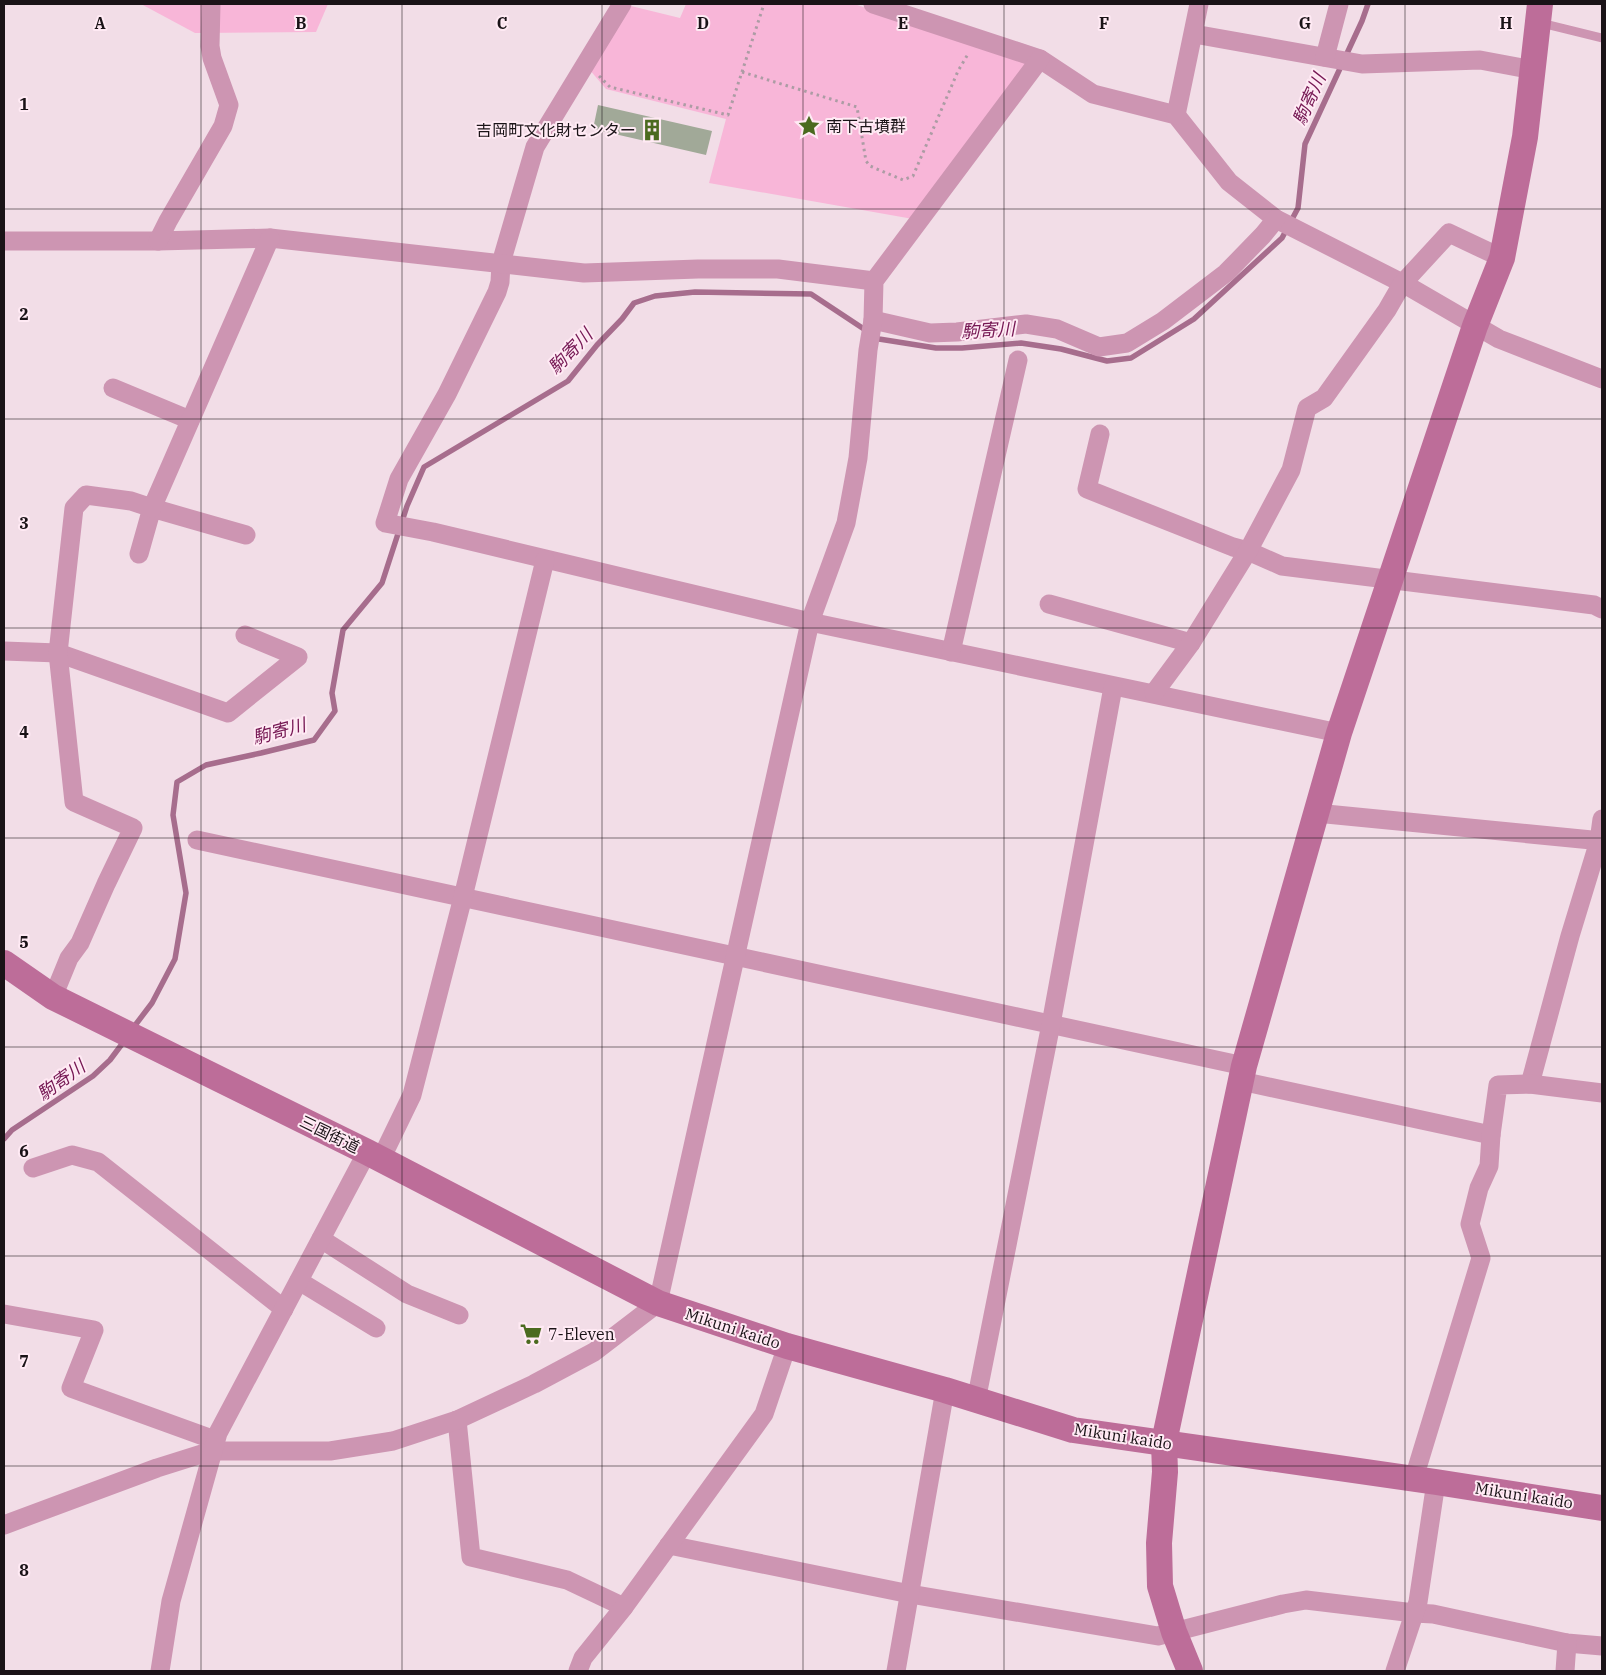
<svg xmlns="http://www.w3.org/2000/svg" width="1606" height="1675" font-family="'IBM Plex Serif','Noto Sans JP',serif">
<style>
.green{fill:#f8b6d8}
.lines{fill:none;stroke-linecap:round;stroke-linejoin:round}
.stream{stroke:#a76d8d;stroke-width:5.5}
.building{fill:#a1a998}
.path{stroke:#ac9ca4;stroke-width:3;stroke-dasharray:2.5 4;stroke-linecap:butt}
.lane{stroke:#cd95b2;stroke-width:9}
.street{stroke:#cd95b2;stroke-width:19}
.secondary{stroke:#bd6d99;stroke-width:26}
.grid{fill:none;stroke:#1a1317;stroke-width:1;stroke-opacity:0.55}
.labels{text-anchor:middle;dominant-baseline:central;stroke-width:4;stroke-linejoin:round;paint-order:stroke}
.poi-label{font-size:16px;fill:#1a1317;stroke:#ffeaf4;text-anchor:start}
.street-label{font-size:16px;fill:#1a1317;stroke:#ffeaf4}
.water-label{font-size:18px;font-style:italic;fill:#751753;stroke:#ffeaf4}
.grid-label{font-size:16px;text-anchor:middle;font-weight:bold;fill:#1a1317;stroke:#ffeaf4;stroke-width:4;stroke-linejoin:round;paint-order:stroke}
</style>
<rect width="100%" height="100%" fill="#f2dde7"/>
<g class="green">
<polygon points="141,4 328,4 316,32 195,33"/>
<polygon points="686,4 854,4 1024,59 1026,66 913,219 709,183 726,119 606,89 589,69 627,5 680,18"/>
</g>
<g class="lines">
<g class="stream">
<polyline points="133,1028 152,1003 175,959 186,893 173,815 177,782 206,765 261,753 314,740 335,711 332,693 343,630 382,583 407,506 424,467 568,381 597,345 622,319 634,303 655,296 695,292 811,294 879,339 936,348 962,348 1021,343 1061,349 1107,361 1131,358 1194,319 1282,238 1298,208 1305,144 1362,21 1368,4"/>
<polyline points="4,1139 12,1130 93,1076 110,1060 125,1040"/>
</g>
</g>
<polygon class="building" points="598,105 712,131 706,155 593,129"/>
<g class="lines">
<g class="path">
<polyline points="742,72 857,107 866,161 870,166 903,180 913,176 958,71 968,54"/>
<polyline points="599,76 610,87 728,115 764,4"/>
</g>
<polyline class="lane" points="1541,23 1602,38"/>
<g class="street">
<polyline points="622,4 535,147 501,263 500,282 497,292 447,394 399,479 385,523 433,532 810,622 1339,733"/>
<polyline points="873,4 1040,59 1093,94 1176,115 1229,182 1276,219 1406,285 1499,339 1602,379"/>
<polyline points="1194,34 1362,64 1480,60 1533,70"/>
<polyline points="1325,57 1339,4"/>
<polyline points="1176,115 1199,4"/>
<polyline points="4,241 158,241 270,238 584,273 698,269 778,269 874,281"/>
<polyline points="158,241 168,221 223,126 229,105 212,58 210,46 211,4"/>
<polyline points="873,320 930,333 957,332 1026,324 1057,329 1099,347 1127,343 1163,321 1226,273 1263,235 1276,219"/>
<polyline points="113,388 190,420"/>
<polyline points="1100,434 1087,489 1233,547 1248,551 1282,566 1594,605 1602,609"/>
<polyline points="139,554 152,508 246,535"/>
<polyline points="1049,604 1191,643"/>
<polyline points="4,651 58,653 228,713 298,657 245,635"/>
<polyline points="951,652 1018,360"/>
<polyline points="1154,693 1191,643 1248,551 1291,470 1307,408 1324,398 1387,310 1402,284 1449,233 1502,258"/>
<polyline points="1316,813 1602,841"/>
<polyline points="197,840 1244,1066"/>
<polyline points="53,997 69,958 80,943 106,884 133,828 74,802 58,653 74,508 86,495 131,501 152,508 270,238"/>
<polyline points="1241,1081 1491,1135"/>
<polyline points="1530,1084 1570,936 1599,841 1602,819"/>
<polyline points="381,1159 412,1095 463,897 545,560"/>
<polyline points="33,1168 72,1155 98,1162 284,1309"/>
<polyline points="321,1239 407,1294 459,1315"/>
<polyline points="299,1281 376,1328"/>
<polyline points="4,1314 94,1330 71,1388 209,1438 211,1451"/>
<polyline points="976,1401 1051,1024 1113,687"/>
<polyline points="457,1420 471,1557 567,1580 624,1607"/>
<polyline points="1414,1478 1481,1258 1470,1224 1479,1188 1489,1166 1491,1135 1498,1085 1530,1084 1602,1093"/>
<polyline points="4,1525 157,1468 211,1451 330,1451 393,1441 457,1420 534,1384 594,1352 658,1303 810,622 846,523 858,458 868,350 873,320 874,281 1040,59"/>
<polyline points="669,1545 910,1594 1158,1636 1283,1604 1306,1600 1414,1613 1433,1614 1567,1643 1602,1646"/>
<polyline points="160,1671 171,1601 218,1433 367,1152"/>
<polyline points="578,1671 583,1658 624,1607 764,1414 787,1346"/>
<polyline points="896,1671 945,1390"/>
<polyline points="1395,1671 1418,1602 1436,1482"/>
<polyline points="1565,1671 1567,1643"/>
</g>
<g class="secondary">
<polyline points="4,963 53,997 367,1152 658,1303 787,1346 945,1390 1073,1430 1436,1482 1602,1508"/>
<polyline points="1190,1671 1174,1632 1160,1586 1159,1543 1165,1472 1164,1442 1244,1066 1339,733 1475,326 1502,258 1525,137 1540,4"/>
</g>
</g>
<path class="grid" d="M201,4V1671M402,4V1671M602,4V1671M803,4V1671M1004,4V1671M1204,4V1671M1405,4V1671M4,209H1602M4,419H1602M4,628H1602M4,838H1602M4,1047H1602M4,1256H1602M4,1466H1602"/>
<defs>
<g id="sight-bare" transform="scale(1.725)"><path d="M0-6L1.8-2.2L6-1.7L2.9 1.2L3.7 5.4L0 3.3L-3.7 5.4L-2.9 1.2L-6-1.7L-1.8-2.2Z" fill="#4b6a1f" stroke="#ffeaf4" stroke-width="2.5" paint-order="stroke"/></g>
<g id="building-bare" transform="scale(1.725)"><path d="M-4-6H4V6H1V3H-1V6H-4ZM-2.5-4.3h1.7v1.8h-1.7ZM.8-4.3h1.7v1.8H.8ZM-2.5-1h1.7V.8h-1.7ZM.8-1h1.7V.8H.8Z" fill="#4b6a1f" stroke="#ffeaf4" stroke-width="2.5" paint-order="stroke"/></g>
<g id="supermarket-bare" transform="scale(1.725)"><path d="M-6-5.5h2.5l.6 2H6L4.5 2H-2.5L-4.4-4H-6ZM-1.5 3.2a1.3 1.3 0 1 0 .1 0ZM3 3.2a1.3 1.3 0 1 0 .1 0Z" fill="#4b6a1f" stroke="#ffeaf4" stroke-width="2.5" paint-order="stroke"/></g>
</defs>
<g fill-rule="evenodd">
<use href="#sight-bare" x="809" y="126"/>
<use href="#building-bare" x="652" y="130"/>
<use href="#supermarket-bare" x="531" y="1334"/>
</g>
<g class="labels">
<g class="poi-label">
<text x="826" y="126">南下古墳群</text>
<text x="636" y="130" text-anchor="end">吉岡町文化財センター</text>
<text x="548" y="1334">7-Eleven</text>
</g>
<g class="street-label">
<text transform="translate(330 1134) rotate(26)">三国街道</text>
<text transform="translate(733 1328) rotate(18)">Mikuni kaido</text>
<text transform="translate(1123 1436) rotate(9)">Mikuni kaido</text>
<text transform="translate(1524 1495) rotate(9)">Mikuni kaido</text>
</g>
<g class="water-label">
<text transform="translate(1309 99) rotate(-66)">駒寄川</text>
<text transform="translate(988 330) rotate(-3)">駒寄川</text>
<text transform="translate(570 351) rotate(-46)">駒寄川</text>
<text transform="translate(279 731) rotate(-15)">駒寄川</text>
<text transform="translate(61 1080) rotate(-36)">駒寄川</text>
</g>
</g>
<g class="grid-label">
<text x="100" y="29">A</text>
<text x="301" y="29">B</text>
<text x="502" y="29">C</text>
<text x="703" y="29">D</text>
<text x="903" y="29">E</text>
<text x="1104" y="29">F</text>
<text x="1305" y="29">G</text>
<text x="1506" y="29">H</text>
<text x="24" y="110">1</text>
<text x="24" y="320">2</text>
<text x="24" y="529">3</text>
<text x="24" y="738">4</text>
<text x="24" y="948">5</text>
<text x="24" y="1157">6</text>
<text x="24" y="1367">7</text>
<text x="24" y="1576">8</text>
</g>
<rect width="1606" height="1675" fill="none" stroke="#1a1317" stroke-width="10"/>
</svg>
